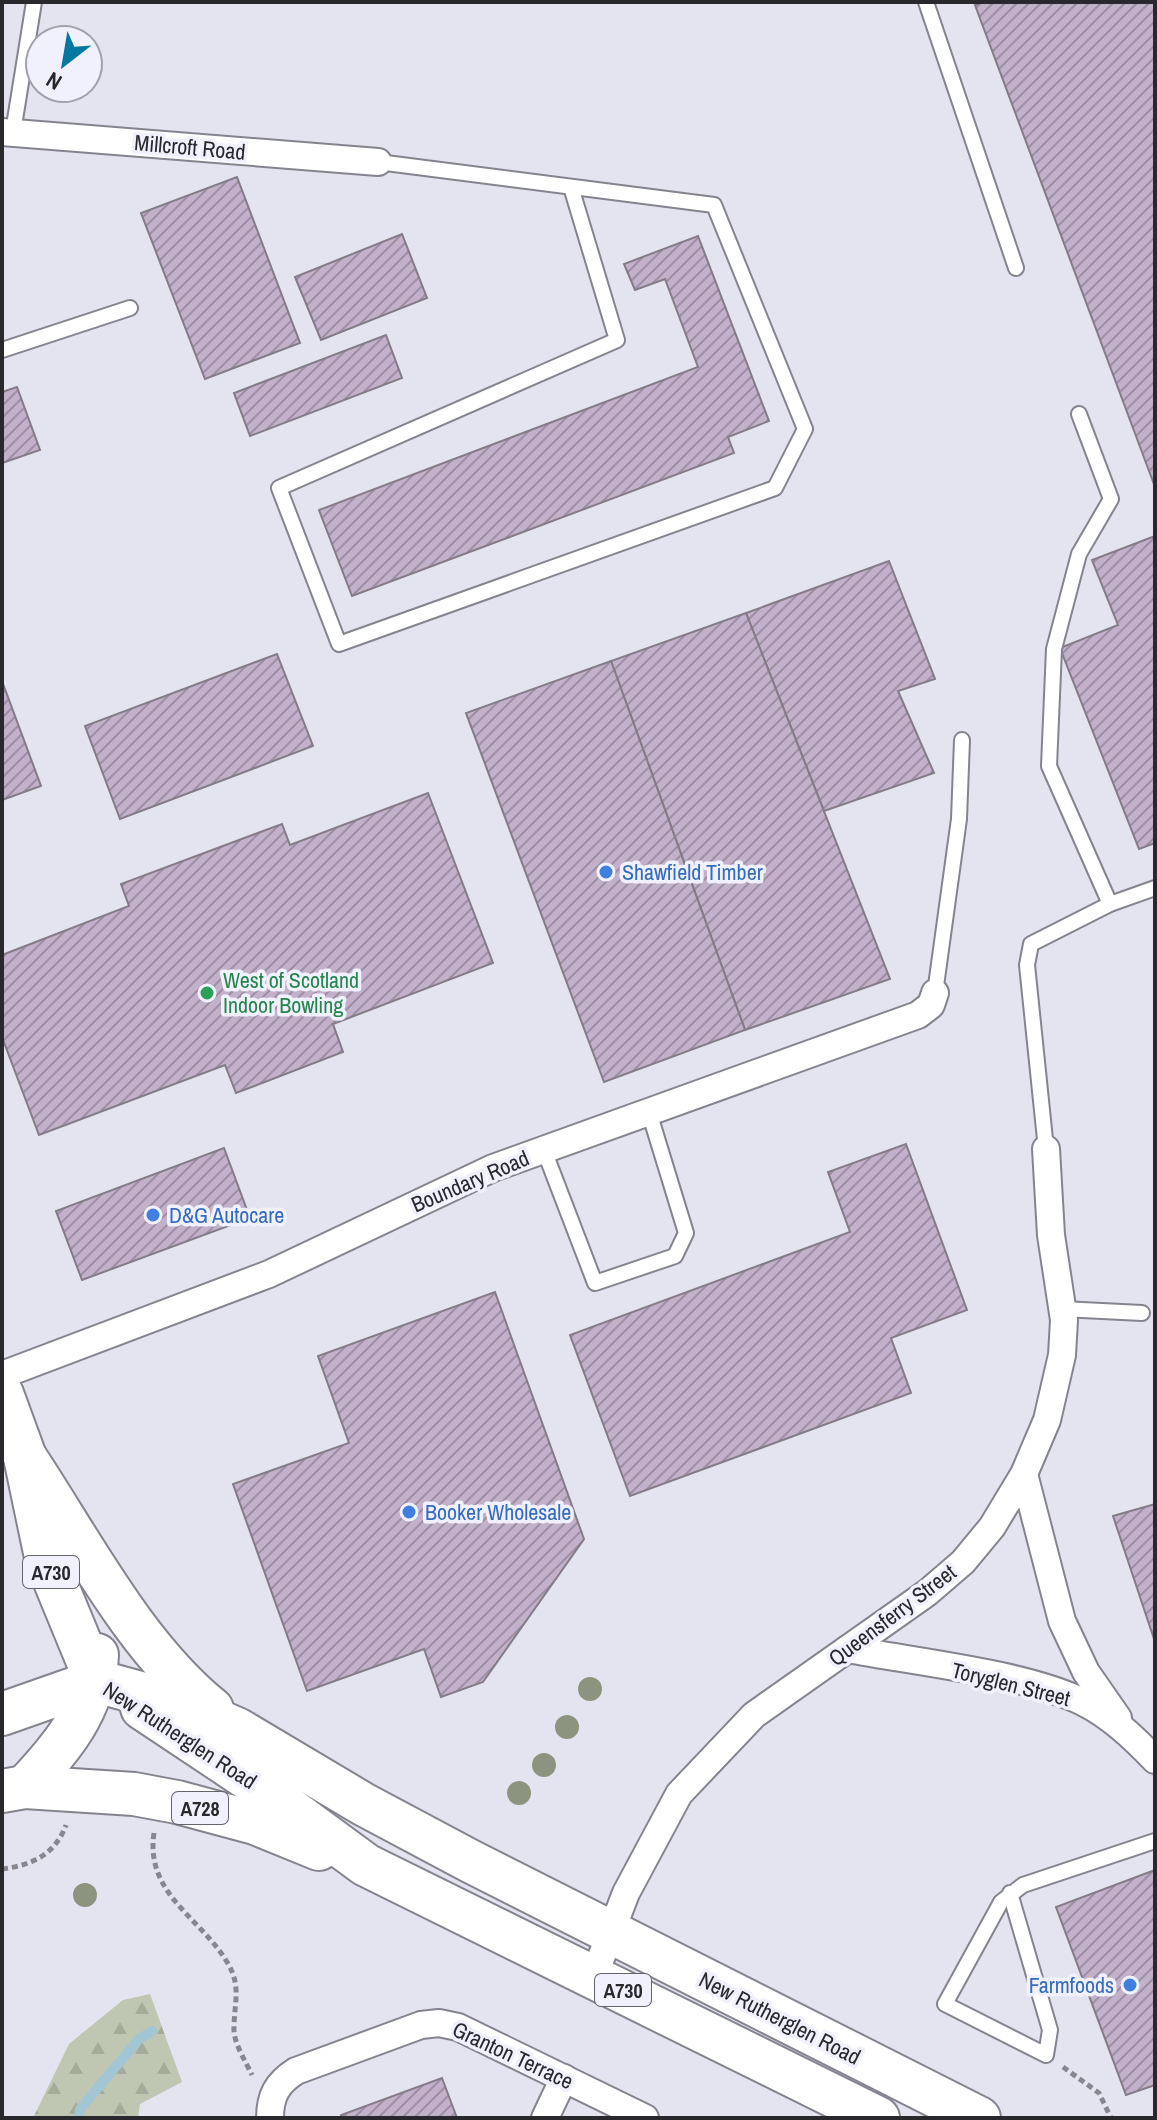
<svg xmlns="http://www.w3.org/2000/svg" width="1157" height="2120" font-family="'Archivo Narrow',sans-serif">
<style>
.forest{fill:url(#forest-firs)}
.lines{fill:none;stroke-linecap:round;stroke-linejoin:round}
.stream{stroke:#a2c6d4;stroke-width:10}
.building{fill:url(#building-hatch);stroke:#837c86;stroke-width:2}
.service-casing{stroke:#84848f;stroke-width:18}
.minor-casing{stroke:#84848f;stroke-width:30}
.primary-casing{stroke:#84848f;stroke-width:46}
.path{stroke:#888790;stroke-width:5;stroke-dasharray:6 4;stroke-linecap:butt}
.service{stroke:#fff;stroke-width:14}
.minor{stroke:#fff;stroke-width:26}
.primary{stroke:#fff;stroke-width:42}
.tree{fill:#8c947f}
.shop-dot{fill:#3f7fe0;stroke:#f1f1fd;stroke-width:3}
.leisure-dot{fill:#2e9e5b;stroke:#f1f1fd;stroke-width:3}
.labels{text-anchor:middle;dominant-baseline:central;stroke-width:7;stroke-linejoin:round;paint-order:stroke}
.shield{fill:#f1f1fd;stroke:#65646b;stroke-width:2}
.shield-label{font-size:20px;font-weight:bold;fill:#29282d}
.street-label{font-size:22px;fill:#29282d;stroke:#f1f1fd}
.shop-label{font-size:22px;fill:#366cbe;stroke:#f1f1fd;text-anchor:start}
.leisure-label{font-size:22px;fill:#27864d;stroke:#f1f1fd;text-anchor:start}
</style>
<defs>
<pattern id="forest-firs" width="22" height="20" patternUnits="userSpaceOnUse" patternTransform="scale(2)"><rect width="22" height="20" fill="#bfc7b2"/><path d="M5 1l3.5 6h-7zM16 11l3.5 6h-7z" fill="#a4ab99"/></pattern>
<pattern id="building-hatch" width="6" height="6" patternUnits="userSpaceOnUse" patternTransform="scale(2)"><rect width="6" height="6" fill="#c3b0cb"/><path d="M-1 1l2-2M0 6l6-6M5 7l2-2" fill="none" stroke="#9e8fa5"/></pattern>
</defs>
<rect width="100%" height="100%" fill="#e4e4f0"/>
<polygon class="forest" points="150,1994 182,2082 140,2104 138,2118 33,2118 69,2044 123,2000"/>
<g class="lines">
<polyline class="stream" points="79,2118 80,2109 139,2039 152,2031"/>
</g>
<g class="building">
<polygon points="983,2 1155,2 1155,487 975,5"/>
<polygon points="237,177 300,343 205,379 141,213"/>
<polygon points="402,234 427,298 321,340 295,277"/>
<polygon points="698,236 769,421 728,437 734,453 352,596 319,510 698,367 665,279 635,290 624,264"/>
<polygon points="386,335 402,378 250,436 234,393"/>
<polygon points="17,387 40,450 2,463 2,392"/>
<polygon points="1155,536 1155,843 1139,849 1060,648 1118,625 1092,560"/>
<polygon points="889,561 935,679 898,691 934,773 824,811 746,613"/>
<polygon points="746,613 890,979 745,1030 611,661"/>
<polygon points="277,654 313,746 120,819 85,726"/>
<polygon points="611,661 745,1030 604,1082 466,713"/>
<polygon points="2,681 41,786 2,800"/>
<polygon points="428,793 493,963 333,1024 343,1052 236,1093 225,1065 39,1135 2,1037 2,955 129,906 121,884 282,824 290,845"/>
<polygon points="906,1144 967,1310 891,1338 911,1393 630,1496 570,1335 850,1232 828,1172"/>
<polygon points="224,1148 250,1218 82,1280 56,1211"/>
<polygon points="495,1292 584,1539 483,1682 441,1697 424,1649 307,1691 233,1484 349,1443 318,1356"/>
<polygon points="1155,1504 1155,1642 1113,1516"/>
<polygon points="1155,1870 1155,2085 1126,2095 1056,1907"/>
<polygon points="442,2078 457,2118 342,2118 341,2115"/>
</g>
<g class="lines">
<g class="service-casing">
<g id="service">
<polyline points="926,2 1016,268"/>
<polyline points="13,132 34,2"/>
<polyline points="378,162 714,205 805,429 775,488 339,644 279,488 617,340 571,187"/>
<polyline points="2,350 130,308"/>
<polyline points="1079,414 1111,499 1079,554 1054,649 1049,766 1110,904 1155,888"/>
<polyline points="935,993 959,819 962,740"/>
<polyline points="1046,1149 1027,965 1031,944 1110,904"/>
<polyline points="544,1150 595,1283 675,1256 686,1233 649,1112"/>
<polyline points="1062,1309 1142,1313"/>
<polyline points="1010,1893 1050,2030 1046,2055 945,2004 1001,1902 1023,1885 1155,1841"/>
</g>
</g>
<g class="minor-casing">
<g id="minor">
<polyline points="2,132 378,162"/>
<polyline points="2,1375 269,1274 493,1168 918,1015 931,1005 935,993"/>
<polyline points="1024,1474 1062,1621 1086,1672 1118,1718"/>
<path d="M848,1649C915,1662 1024,1673 1083,1702C1111,1716 1134,1738 1155,1760"/>
<polyline points="594,1976 626,1893 679,1794 754,1715 927,1593 963,1562 992,1527 1024,1474 1047,1420 1062,1355 1064,1320 1051,1235 1046,1149"/>
<path d="M270,2118C270,2096 277,2083 296,2071L421,2025L439,2023L458,2027L645,2118"/>
<polyline points="545,2118 564,2078"/>
</g>
</g>
<g class="primary-casing">
<g id="primary">
<polyline points="2,1394 25,1457 47,1562 96,1681"/>
<path d="M25,1457C81,1541 134,1646 212,1709"/>
<polyline points="96,1681 177,1703 237,1729 363,1804 470,1861 979,2118"/>
<polyline points="142,1708 253,1782 366,1865 878,2118"/>
<polyline points="2,1714 96,1681"/>
<path d="M25,1787C61,1749 95,1709 97,1655"/>
<polyline points="2,1791 25,1787 134,1794 177,1802 255,1823 319,1849"/>
</g>
</g>
<g class="path">
<path d="M154,1833C145,1894 200,1917 227,1962C242,1986 234,2003 234,2028C233,2042 246,2062 252,2075"/>
<path d="M2,1869C32,1865 55,1855 66,1825"/>
<polyline points="1063,2067 1099,2093 1111,2118"/>
</g>
<use href="#service" class="service"/>
<use href="#minor" class="minor"/>
<use href="#primary" class="primary"/>
</g>
<g class="tree">
<circle cx="590" cy="1689" r="12"/>
<circle cx="567" cy="1727" r="12"/>
<circle cx="544" cy="1765" r="12"/>
<circle cx="519" cy="1793" r="12"/>
<circle cx="85" cy="1895" r="12"/>
</g>
<g class="shop-dot">
<circle cx="606" cy="872" r="8"/>
<circle cx="153" cy="1215" r="8"/>
<circle cx="409" cy="1512" r="8"/>
<circle cx="1130" cy="1985" r="8"/>
</g>
<circle class="leisure-dot" cx="207" cy="993" r="8"/>
<g class="labels">
<g class="shield">
<rect x="23" y="1556" width="56" height="32" rx="6"/>
<rect x="172" y="1792" width="56" height="32" rx="6"/>
<rect x="595" y="1974" width="56" height="32" rx="6"/>
</g>
<g class="shield-label">
<text x="51" y="1572">A730</text>
<text x="200" y="1808">A728</text>
<text x="623" y="1990">A730</text>
</g>
<g class="street-label">
<text transform="translate(190 147) rotate(5)">Millcroft Road</text>
<text transform="translate(470 1181) rotate(-23)">Boundary Road</text>
<text transform="translate(892 1615) rotate(-37)">Queensferry Street</text>
<text transform="translate(1011 1684) rotate(14)">Toryglen Street</text>
<text transform="translate(180 1735) rotate(33)">New Rutherglen Road</text>
<text transform="translate(780 2018) rotate(27)">New Rutherglen Road</text>
<text transform="translate(513 2055) rotate(25)">Granton Terrace</text>
</g>
<g class="shop-label">
<text x="622" y="872">Shawfield Timber</text>
<text x="169" y="1215">D&amp;G Autocare</text>
<text x="425" y="1512">Booker Wholesale</text>
<text x="1114" y="1985" text-anchor="end">Farmfoods</text>
</g>
<g class="leisure-label">
<text x="223" y="980">West of Scotland<tspan x="223" dy="25">Indoor Bowling</tspan></text>
</g>
</g>
<rect width="1157" height="2120" fill="none" stroke="#29282d" stroke-width="8"/>
<g transform="translate(64 64) rotate(211)"><circle r="38" fill="#f1f1fd" stroke="#a1a1aa" stroke-width="2"/>
<path d="M0-6L14 30L0 20L-14 30Z" fill="#0478a1"/>
<text y="-12" font-size="22" font-weight="bold" text-anchor="middle" fill="#29282d">N</text>
</g>
</svg>
